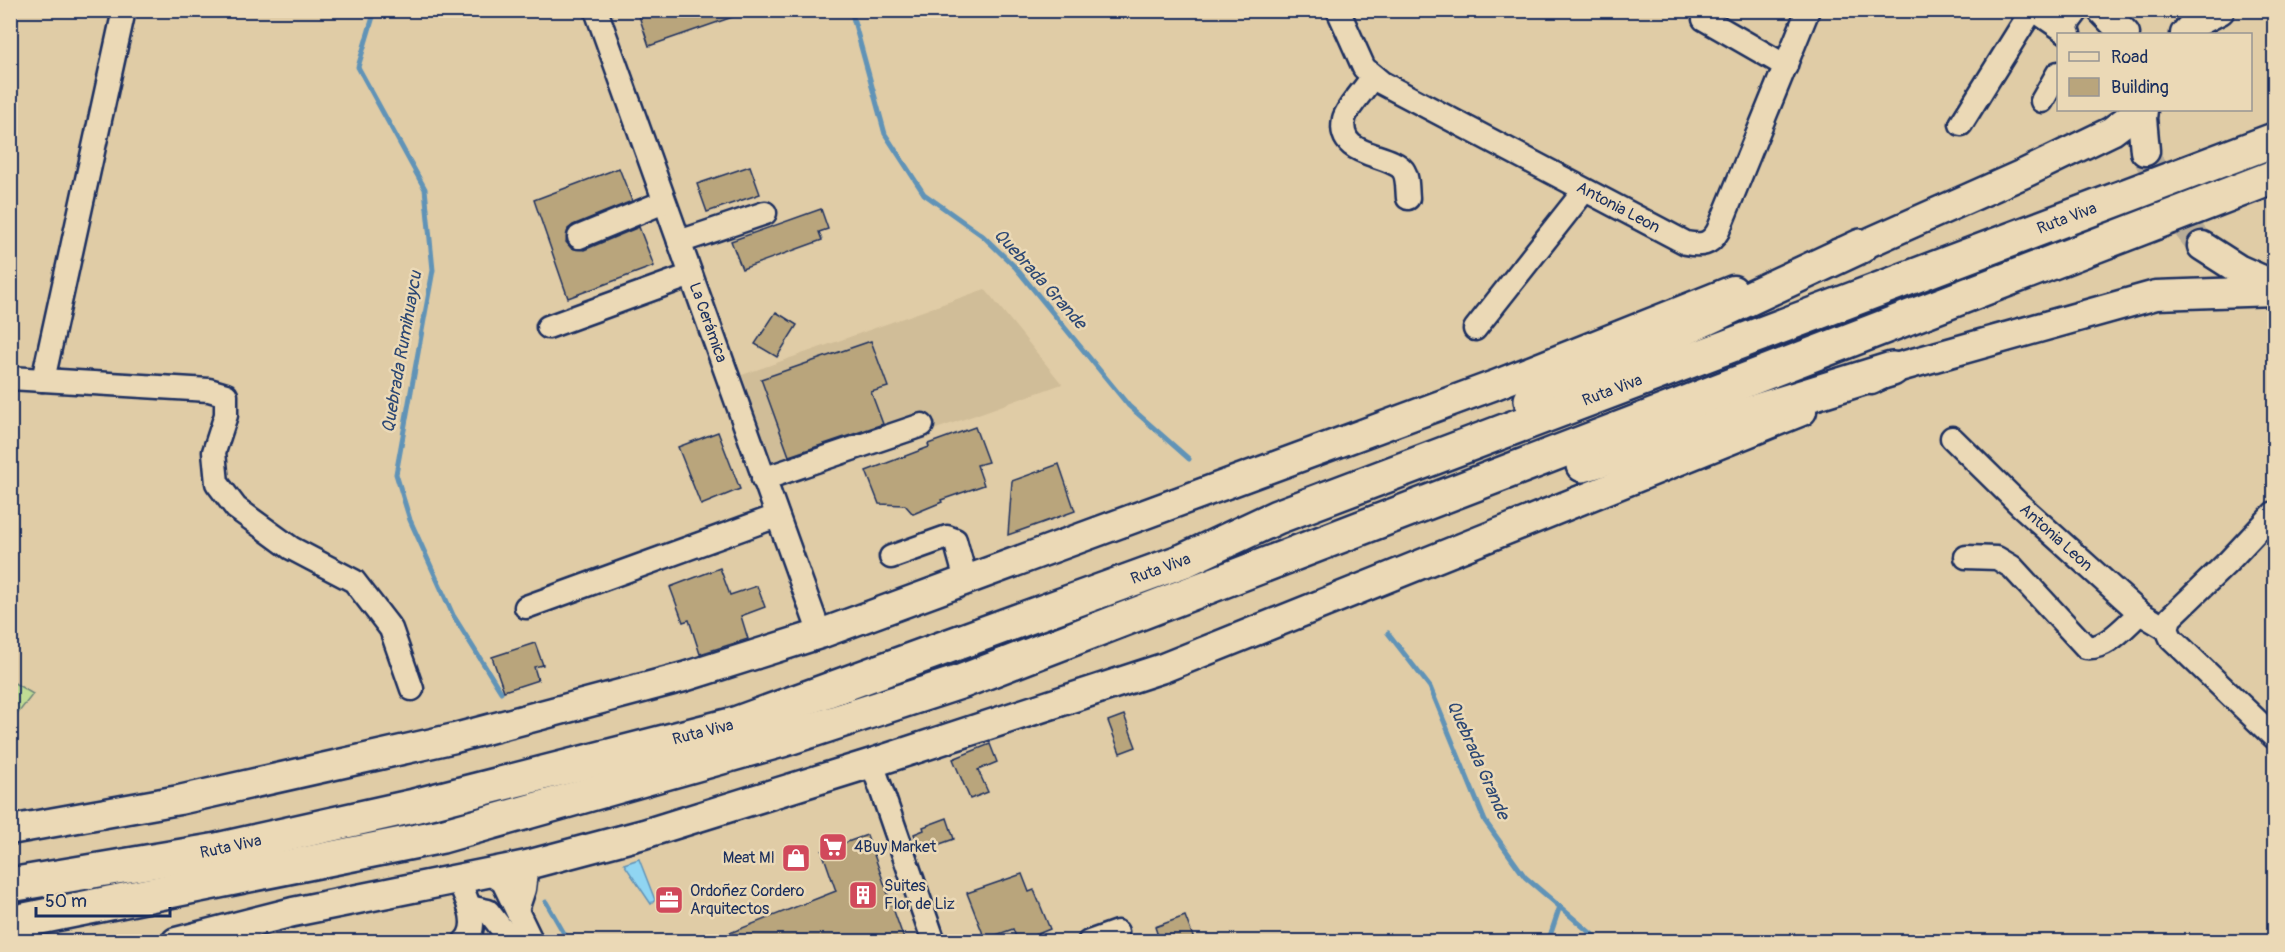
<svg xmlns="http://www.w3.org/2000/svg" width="2285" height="952" font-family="Pangolin,sans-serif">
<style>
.built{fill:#d0bd98}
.green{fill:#c0dc94;stroke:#6e8679;stroke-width:1.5}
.water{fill:#90d5f2;stroke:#6193b7;stroke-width:1.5}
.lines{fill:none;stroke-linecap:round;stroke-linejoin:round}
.stream{stroke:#6193b7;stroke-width:5}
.building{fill:#b9a57c;stroke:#1b2f5e;stroke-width:1.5}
.major-tunnel{stroke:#b9ad98;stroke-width:28;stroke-dasharray:28 14;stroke-linecap:butt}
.minor-casing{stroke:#1b2f5e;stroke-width:27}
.major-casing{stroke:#1b2f5e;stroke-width:33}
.highway-casing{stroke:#1b2f5e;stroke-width:38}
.minor{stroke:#ebd9b6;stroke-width:22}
.major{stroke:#ebd9b6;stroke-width:28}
.highway{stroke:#ebd9b6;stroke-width:33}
.labels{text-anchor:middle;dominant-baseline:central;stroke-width:5;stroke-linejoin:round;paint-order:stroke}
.street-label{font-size:16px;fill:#1b2f5e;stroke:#ebd9b6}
.poi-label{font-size:16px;fill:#1b2f5e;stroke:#ebd9b6;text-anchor:start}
.water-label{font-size:18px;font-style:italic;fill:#2d4874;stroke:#ebd9b6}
</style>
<rect width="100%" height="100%" fill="#e0cca6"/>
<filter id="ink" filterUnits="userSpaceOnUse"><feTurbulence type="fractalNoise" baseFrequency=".0167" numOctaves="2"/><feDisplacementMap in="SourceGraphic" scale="12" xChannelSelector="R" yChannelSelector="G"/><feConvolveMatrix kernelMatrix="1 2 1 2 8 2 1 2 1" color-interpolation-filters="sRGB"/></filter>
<g filter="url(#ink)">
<polygon class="built" points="985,289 1062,384 780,485 742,375"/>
<polygon class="green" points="11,681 33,694 11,722"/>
<polygon class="water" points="639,859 655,900 651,904 624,864"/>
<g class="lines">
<g class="stream">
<polyline points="375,10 358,67 425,189 433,270 396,474 410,520 453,615 501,692"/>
<polyline points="851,10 885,134 924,194 983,236 1015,267 1129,406 1189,459"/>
<polyline points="1388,633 1430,687 1485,821 1525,877 1601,942"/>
<polyline points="546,902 569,942"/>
<polyline points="1548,942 1560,906"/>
</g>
</g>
<g class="building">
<polygon points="637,10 743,10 744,13 649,46"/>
<polygon points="750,166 760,194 707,212 697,184"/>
<polygon points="619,168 632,201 573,225 568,229 566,242 571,248 584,250 639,227 654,266 568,298 534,200"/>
<polygon points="821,209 828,229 819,232 822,240 742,269 731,241"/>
<polygon points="776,312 797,325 777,357 755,344"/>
<polygon points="871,341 888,387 871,392 883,424 789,456 761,379"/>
<polygon points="975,427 988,462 977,465 984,485 941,500 942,502 913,514 905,505 879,504 866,471 929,447 928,444"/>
<polygon points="718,432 740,489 701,505 678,447"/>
<polygon points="1059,464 1075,511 1008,535 1012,481"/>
<polygon points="720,568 730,595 757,586 765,607 741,616 748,639 700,654 689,620 683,622 670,587"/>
<polygon points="535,643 543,665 534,667 538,680 504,691 492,657"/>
<polygon points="1124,715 1136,747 1120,753 1108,721"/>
<polygon points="990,744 997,762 978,770 988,792 970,799 953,759"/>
<polygon points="947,818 954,839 920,851 914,834 924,830 923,827"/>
<polygon points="867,835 905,942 707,942 836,891 822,851"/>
<polygon points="1022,874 1029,892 1034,890 1050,929 1018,942 1013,929 985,939 967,893"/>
<polygon points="1185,916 1195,942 1160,942 1155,927"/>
</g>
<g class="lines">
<path class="major-tunnel" d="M2145,151C2160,188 2175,215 2202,246"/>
<g class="minor-casing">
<g id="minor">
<path id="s1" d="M596,10L820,634"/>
<path id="s2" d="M1338,10L1364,68L1382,83L1686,243C1701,246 1710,245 1718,231L1808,10"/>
<polyline points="2034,10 2069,34"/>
<polyline points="1704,19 1786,66"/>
<polyline points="2063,30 2078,10"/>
<path d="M1373,76C1366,88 1346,109 1344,119C1336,158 1389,152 1403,170C1408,177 1407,189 1408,198"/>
<polyline points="2042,101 2058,73"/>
<polyline points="1961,124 2032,10"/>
<polyline points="579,237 664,202"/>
<polyline points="679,242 765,213"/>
<polyline points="548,327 691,275"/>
<polyline points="1475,329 1584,191"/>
<polyline points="10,378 209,390 226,395 226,415 214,452 217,483 236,508 291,548 354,581 391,629 412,689"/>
<polyline points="43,380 124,10"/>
<path id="s3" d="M1952,438L2020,505L2140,613L2167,629L2171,638L2274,737"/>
<polyline points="763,479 922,425"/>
<polyline points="891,557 947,537 955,540 966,580"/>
<path d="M1966,557L1997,558L2012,567L2086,647C2106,650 2125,626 2140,613"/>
<polyline points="526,607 777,516"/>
<polyline points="2167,629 2170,618 2228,562 2274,513"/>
<polyline points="872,763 934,942"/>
<polyline points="490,873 503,882 532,942"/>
<path d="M458,879C465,896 482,926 464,942"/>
<polyline points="469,907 488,911 512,942"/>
<polyline points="517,910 524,889 527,865"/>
<polyline points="1089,942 1117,932"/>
</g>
</g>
<g class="major-casing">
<g id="major">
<polyline points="2102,10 2125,34"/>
<polyline points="2185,34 2195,23 2220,10"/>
<polyline points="2143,110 2142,118 2145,151"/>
<polyline points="2202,246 2238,269 2274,285"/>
<polyline points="1839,253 1861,246 2025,173 2112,131 2140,110"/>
<polyline points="1871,380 1892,369 2156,295 2274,291"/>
<polyline points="10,830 179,800 455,738 684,677 820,634 1495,385 1733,290"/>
<polyline points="176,942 293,912 527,865 644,834 872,763 1163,668 1802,411"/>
</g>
</g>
<g class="highway-casing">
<g id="highway">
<polyline points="1531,400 1861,246"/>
<polyline points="1583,465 1892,369"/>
<path id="s4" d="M10,885L212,851L414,806L735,724L1185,560L1277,517L2274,140"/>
<polyline points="10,923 442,836 782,740 963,681 2274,177"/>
</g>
</g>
<use href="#minor" class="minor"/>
<use href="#major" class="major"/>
<use href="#highway" class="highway"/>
</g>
</g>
<defs>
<g id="supermarket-square" transform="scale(1.5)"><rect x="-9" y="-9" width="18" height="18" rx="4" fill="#d1495b" stroke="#ebd9b6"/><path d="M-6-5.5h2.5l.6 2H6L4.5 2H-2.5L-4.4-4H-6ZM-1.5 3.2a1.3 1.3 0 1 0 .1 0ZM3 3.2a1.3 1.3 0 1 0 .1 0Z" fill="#fff"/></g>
<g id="shop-square" transform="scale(1.5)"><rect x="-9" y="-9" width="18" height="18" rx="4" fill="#d1495b" stroke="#ebd9b6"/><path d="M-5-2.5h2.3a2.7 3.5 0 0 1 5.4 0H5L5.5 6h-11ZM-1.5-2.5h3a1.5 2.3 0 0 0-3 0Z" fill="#fff"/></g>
<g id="building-square" transform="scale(1.5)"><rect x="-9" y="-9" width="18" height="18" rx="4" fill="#d1495b" stroke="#ebd9b6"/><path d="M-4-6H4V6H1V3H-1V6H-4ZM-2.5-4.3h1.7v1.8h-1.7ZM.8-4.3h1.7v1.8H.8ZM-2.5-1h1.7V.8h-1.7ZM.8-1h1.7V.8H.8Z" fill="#fff"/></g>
<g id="office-square" transform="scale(1.5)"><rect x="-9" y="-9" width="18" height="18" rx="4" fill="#d1495b" stroke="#ebd9b6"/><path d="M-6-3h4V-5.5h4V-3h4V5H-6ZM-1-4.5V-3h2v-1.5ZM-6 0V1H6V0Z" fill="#fff"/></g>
</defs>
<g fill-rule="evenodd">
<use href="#supermarket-square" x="833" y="847"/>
<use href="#shop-square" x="796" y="858"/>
<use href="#building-square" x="863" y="895"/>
<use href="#office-square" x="669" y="900"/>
</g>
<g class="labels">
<g class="street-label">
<text stroke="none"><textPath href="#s2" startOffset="354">Antonia Leon</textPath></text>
<text stroke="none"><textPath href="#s4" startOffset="2168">Ruta Viva</textPath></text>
<text stroke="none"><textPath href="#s1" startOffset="332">La Cerámica</textPath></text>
<text stroke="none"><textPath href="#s4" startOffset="1682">Ruta Viva</textPath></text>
<text stroke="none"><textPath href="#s3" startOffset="144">Antonia Leon</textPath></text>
<text stroke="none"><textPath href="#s4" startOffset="1196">Ruta Viva</textPath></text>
<text stroke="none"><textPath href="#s4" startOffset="710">Ruta Viva</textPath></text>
<text stroke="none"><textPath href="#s4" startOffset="224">Ruta Viva</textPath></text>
</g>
<g class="poi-label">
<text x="854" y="847">4Buy Market</text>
<text x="775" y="858" text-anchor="end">Meat MI</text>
<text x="884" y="886">Suites<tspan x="884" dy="18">Flor de Liz</tspan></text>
<text x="690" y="891">Ordoñez Cordero<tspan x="690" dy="18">Arquitectos</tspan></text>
</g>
<g class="water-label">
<text transform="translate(1040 279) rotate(48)">Quebrada Grande</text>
<text transform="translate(402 352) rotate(-80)">Quebrada Rumihuaycu</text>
<text transform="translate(1478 760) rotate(66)">Quebrada Grande</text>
</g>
</g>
<rect width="2285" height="952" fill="none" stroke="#ebd9b6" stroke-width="36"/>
<rect x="18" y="18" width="2249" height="916" fill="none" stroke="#1b2f5e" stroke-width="2" filter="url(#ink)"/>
<rect x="2057" y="33" width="195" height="78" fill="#ebd9b6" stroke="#989593" stroke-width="1.5"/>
<rect x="2069" y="52" width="30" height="9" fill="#ebd9b6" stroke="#989593" stroke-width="1.5"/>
<text x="2111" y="63" font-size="18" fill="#1b2f5e">Road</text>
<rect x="2069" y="78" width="30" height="18" fill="#b9a57c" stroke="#989593" stroke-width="1.5"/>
<text x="2111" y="93" font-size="18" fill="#1b2f5e">Building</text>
<path d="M36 907v9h134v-9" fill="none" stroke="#1b2f5e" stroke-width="3"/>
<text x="45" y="907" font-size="18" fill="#1b2f5e" stroke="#ebd9b6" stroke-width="4.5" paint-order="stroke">50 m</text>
</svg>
